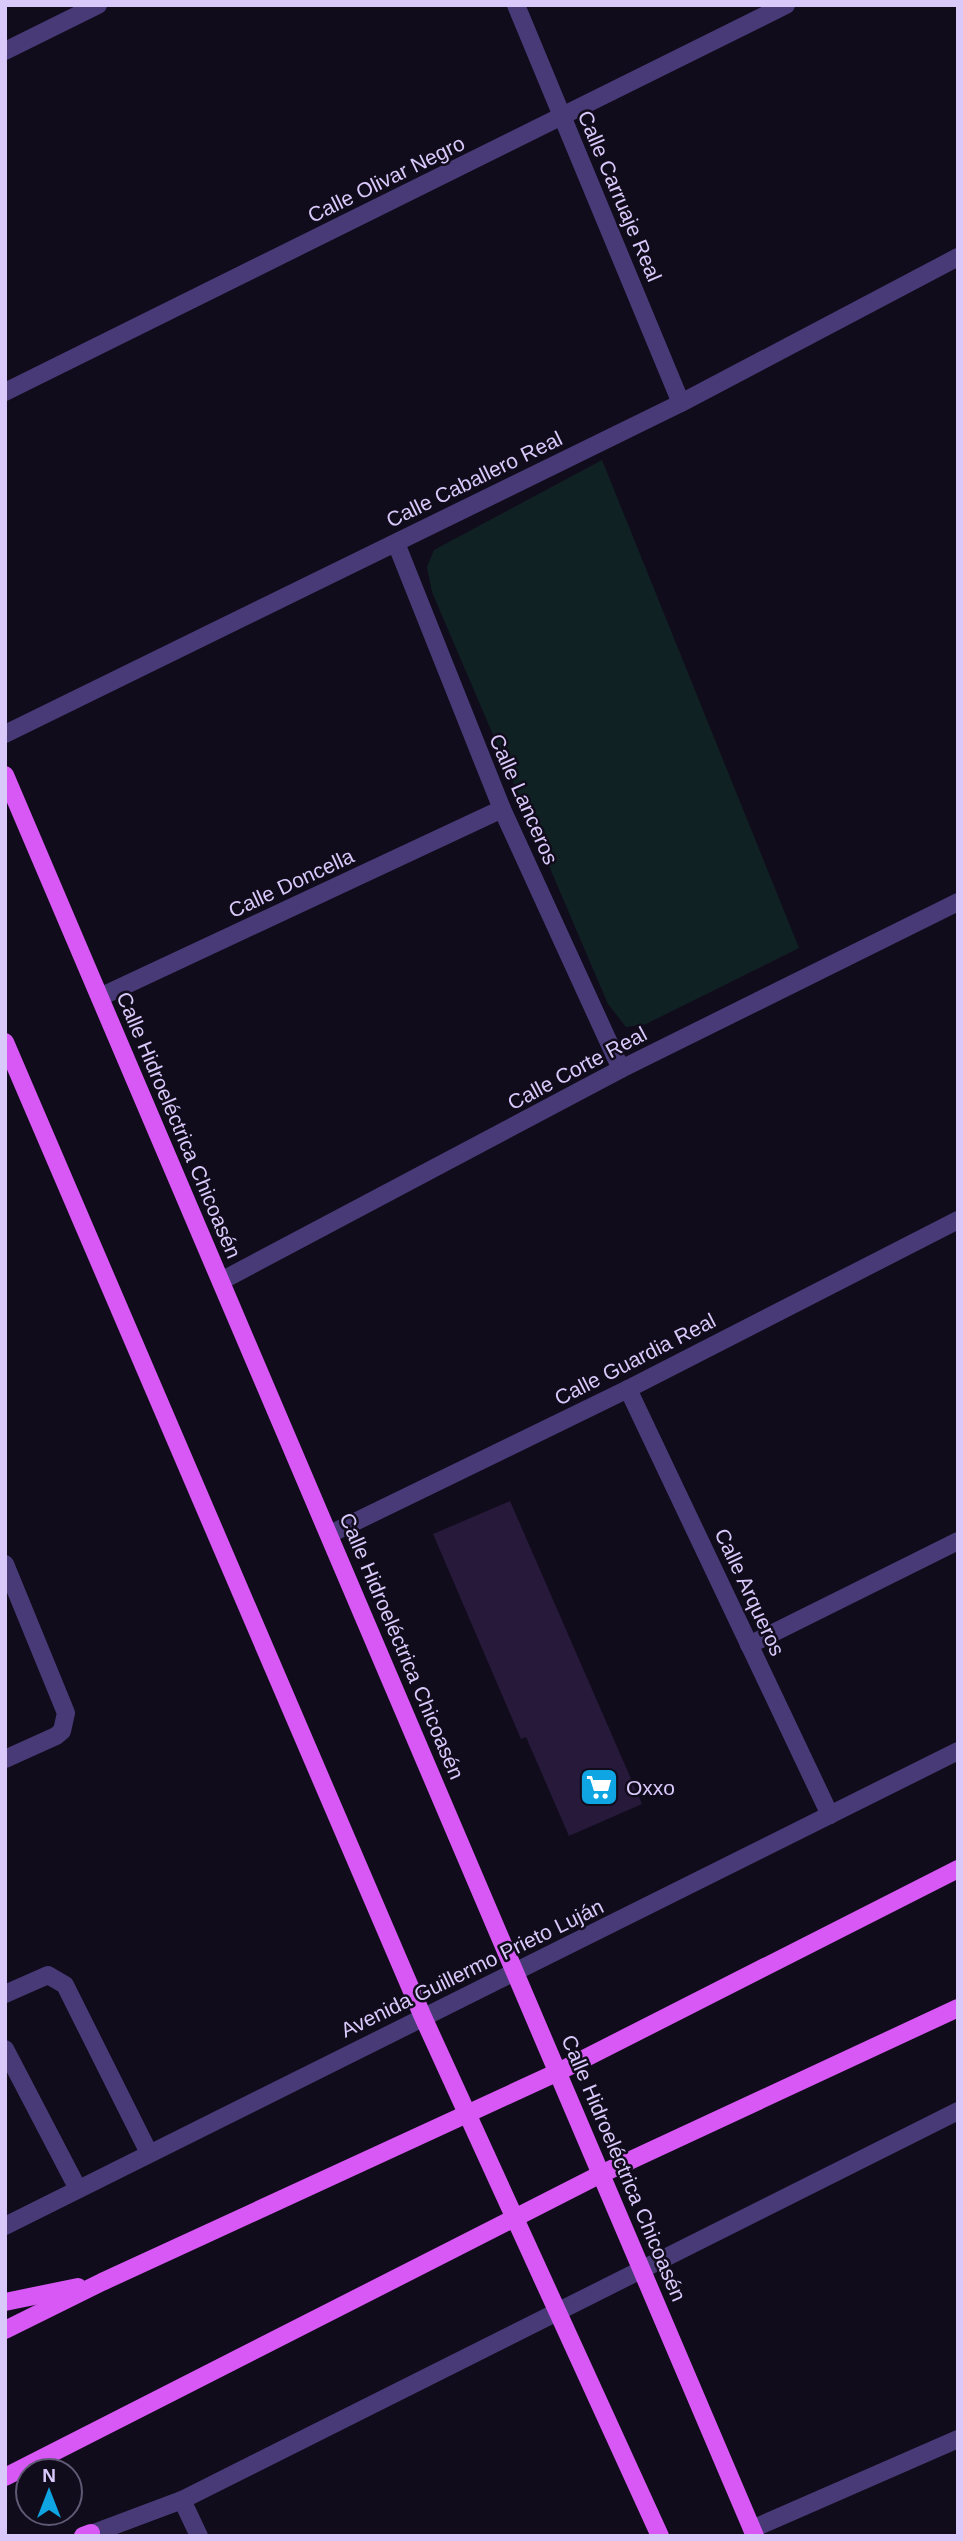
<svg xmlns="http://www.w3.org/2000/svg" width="963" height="2541" font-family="Helvetica,sans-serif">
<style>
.green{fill:#102124}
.building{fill:#26193a}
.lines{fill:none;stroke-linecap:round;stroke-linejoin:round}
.minor{stroke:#483a77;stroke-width:18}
.major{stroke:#d758f4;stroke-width:18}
.labels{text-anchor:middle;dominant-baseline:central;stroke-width:5;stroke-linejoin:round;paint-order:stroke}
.street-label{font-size:21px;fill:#d9c9fb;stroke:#110c1b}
.poi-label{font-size:21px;fill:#d9c9fb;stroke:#110c1b;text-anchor:start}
</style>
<rect width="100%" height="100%" fill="#110c1b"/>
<polygon class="green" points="602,460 799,948 646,1024 626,1027 608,1004 432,592 427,567 434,550"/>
<polygon class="building" points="510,1501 642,1804 569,1836 526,1737 521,1739 433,1534"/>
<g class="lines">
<g class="minor">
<polyline points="516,5 681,403"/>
<polyline points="5,51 98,5"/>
<polyline points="5,392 786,5"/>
<polyline points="396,543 502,809 621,1069"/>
<polyline points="5,734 681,403 958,257"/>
<polyline points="100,997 502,809"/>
<polyline points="221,1281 621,1069 958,902"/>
<polyline points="628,1389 830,1815"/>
<polyline points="330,1534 628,1389 958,1220"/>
<polyline points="5,1564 66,1713 62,1731 56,1736 5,1759"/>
<polyline points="749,1645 958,1541"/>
<polyline points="5,1994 48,1975 65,1985 149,2153"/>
<polyline points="5,2049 78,2189"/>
<polyline points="5,2226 958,1751"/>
<polyline points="182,2500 199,2536"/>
<polyline points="752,2529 958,2439"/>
<polyline points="86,2536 182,2500 958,2111"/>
</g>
<g class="major">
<polyline points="5,775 755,2536"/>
<polyline points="5,1042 423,2017 660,2536"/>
<polyline points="5,2302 78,2287"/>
<polyline points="5,2330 102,2282 558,2072 958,1869"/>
<polyline points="5,2477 601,2174 958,2008"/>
<polyline points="83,2536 91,2533"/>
</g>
</g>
<defs>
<g id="supermarket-square" transform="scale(2.0125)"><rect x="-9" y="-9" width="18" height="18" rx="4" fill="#0fa4e2" stroke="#110c1b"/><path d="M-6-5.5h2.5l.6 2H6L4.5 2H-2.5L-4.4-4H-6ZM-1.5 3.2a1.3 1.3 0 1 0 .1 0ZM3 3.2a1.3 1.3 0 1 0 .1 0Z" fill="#fff"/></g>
</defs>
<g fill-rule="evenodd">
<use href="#supermarket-square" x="599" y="1787"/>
</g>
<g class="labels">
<g class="street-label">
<text transform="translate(386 179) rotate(-26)">Calle Olivar Negro</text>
<text transform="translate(620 196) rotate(67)">Calle Carruaje Real</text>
<text transform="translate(474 479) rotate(-26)">Calle Caballero Real</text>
<text transform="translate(524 799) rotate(66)">Calle Lanceros</text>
<text transform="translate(291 883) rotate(-25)">Calle Doncella</text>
<text transform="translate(577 1068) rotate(-28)">Calle Corte Real</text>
<text transform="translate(179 1125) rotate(67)">Calle Hidroeléctrica Chicoasén</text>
<text transform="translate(635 1359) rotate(-27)">Calle Guardia Real</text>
<text transform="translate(750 1592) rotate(65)">Calle Arqueros</text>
<text transform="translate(402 1646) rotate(67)">Calle Hidroeléctrica Chicoasén</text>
<text transform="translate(472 1968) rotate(-26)">Avenida Guillermo Prieto Luján</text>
<text transform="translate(624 2168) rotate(67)">Calle Hidroeléctrica Chicoasén</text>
</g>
<g class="poi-label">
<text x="626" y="1787">Oxxo</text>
</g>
</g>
<rect width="963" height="2541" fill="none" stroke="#d9c9fb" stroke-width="14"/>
<g transform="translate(49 2492)"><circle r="33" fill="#110c1b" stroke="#615875" stroke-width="2"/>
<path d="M0-5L12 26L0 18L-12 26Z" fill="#0fa4e2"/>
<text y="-10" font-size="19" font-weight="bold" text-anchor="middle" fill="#d9c9fb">N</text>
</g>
</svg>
